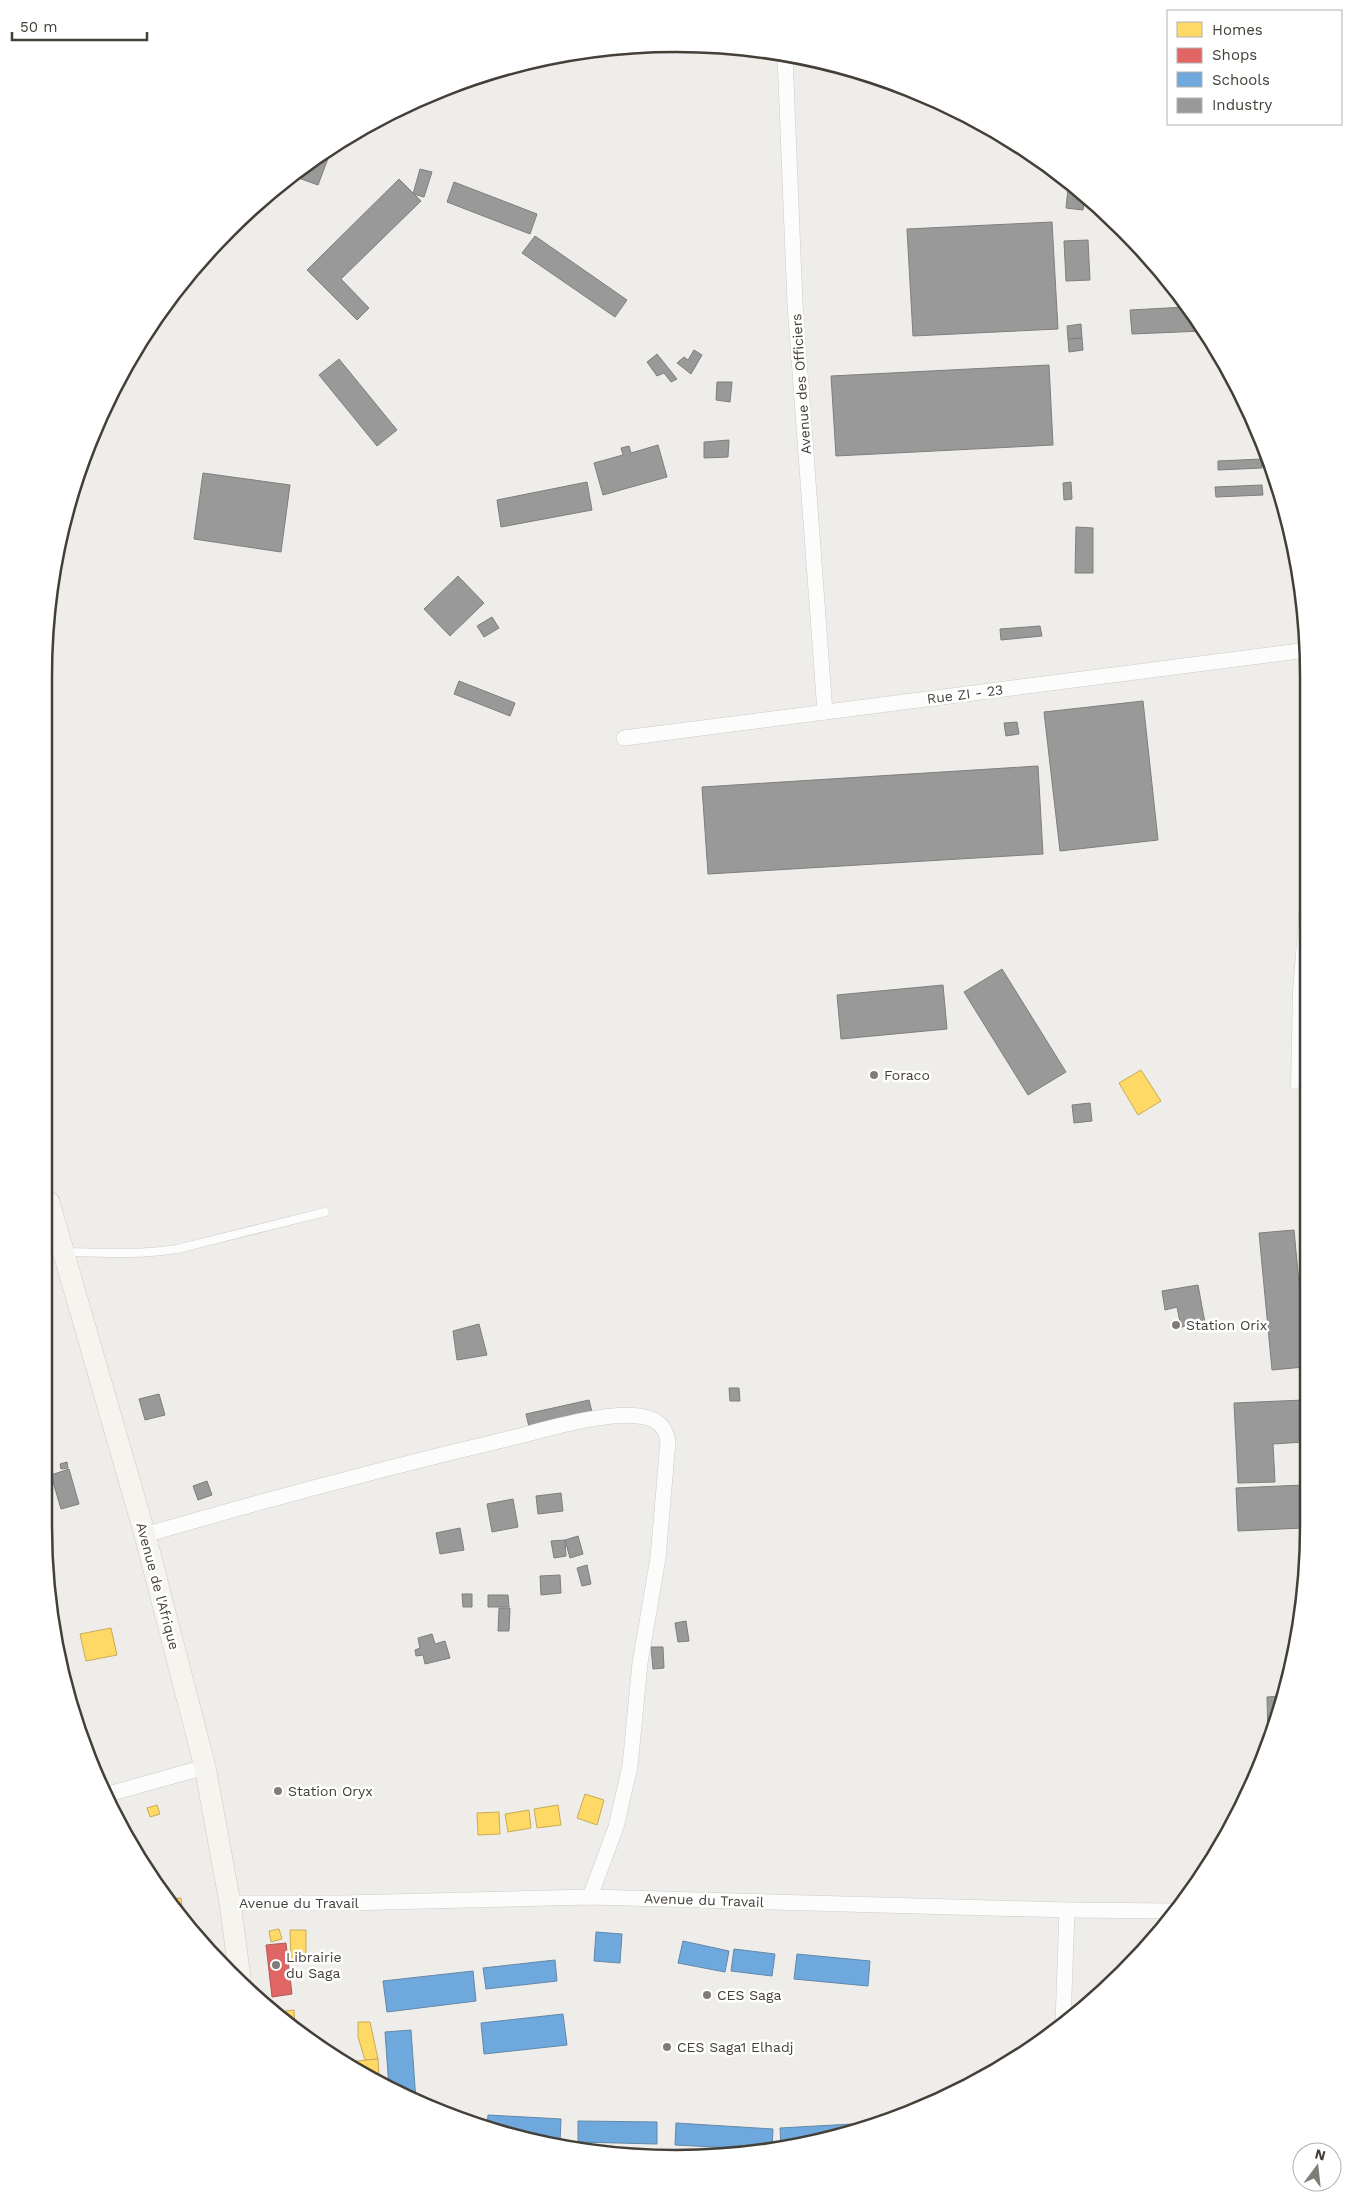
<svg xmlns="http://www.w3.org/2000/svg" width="1352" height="2202" font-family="'Work Sans',sans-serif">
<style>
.homes{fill:#ffd966;stroke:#c7ab58}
.shops{fill:#e06666;stroke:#b15a58}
.schools{fill:#6fa8dc;stroke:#6288aa}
.industry{fill:#999;stroke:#807e7c}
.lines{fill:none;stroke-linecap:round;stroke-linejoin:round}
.service-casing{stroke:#cdcbc8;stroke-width:9}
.minor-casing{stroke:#cdcbc8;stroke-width:16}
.secondary-casing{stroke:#cecac1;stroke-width:22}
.service{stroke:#fdfcfc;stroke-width:8}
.minor{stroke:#fdfcfc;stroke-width:15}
.secondary{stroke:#f6f4ef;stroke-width:21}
.poi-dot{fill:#807c76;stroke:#fff;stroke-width:2}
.labels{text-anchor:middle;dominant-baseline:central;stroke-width:5;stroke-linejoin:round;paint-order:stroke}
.street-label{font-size:14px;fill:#443f37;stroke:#fff}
.poi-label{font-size:14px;fill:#443f37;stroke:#fff;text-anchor:start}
.rim{fill:none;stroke:#443f37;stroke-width:2.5}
</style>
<rect width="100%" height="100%" fill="#efedea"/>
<g class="homes">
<polygon points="1141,1070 1161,1101 1138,1115 1119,1083"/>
<polygon points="111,1628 117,1655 86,1661 80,1634"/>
<polygon points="585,1794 604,1800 597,1825 577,1818"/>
<polygon points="157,1805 160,1814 150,1817 147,1808"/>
<polygon points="558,1805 561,1825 537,1828 534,1809"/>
<polygon points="529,1810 531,1828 508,1832 505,1814"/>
<polygon points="499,1812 500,1834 478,1835 477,1813"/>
<polygon points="181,1898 183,1916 180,1917 167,1899"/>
<polygon points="279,1929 282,1939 271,1942 269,1931"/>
<polygon points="290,1930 306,1930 306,1959 291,1959"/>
<polygon points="294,2010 295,2027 291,2027 277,2012"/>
<polygon points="358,2022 370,2022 378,2059 365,2060 358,2037"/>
<polygon points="378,2059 379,2077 372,2078 346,2062"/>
</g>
<polygon class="shops" points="286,1943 292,1994 272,1997 266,1945"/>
<g class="schools">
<polygon points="596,1932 622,1934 620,1963 594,1961"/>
<polygon points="683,1941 729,1951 725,1972 678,1963"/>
<polygon points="734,1949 775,1954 772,1976 731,1971"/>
<polygon points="797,1954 870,1961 868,1986 794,1979"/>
<polygon points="555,1960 557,1981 486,1989 483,1968"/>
<polygon points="473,1971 476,2001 387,2012 383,1981"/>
<polygon points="563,2014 567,2045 484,2054 481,2023"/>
<polygon points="411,2030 416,2101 415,2101 389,2088 385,2032"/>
<polygon points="488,2115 561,2119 560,2143 548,2142 487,2128"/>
<polygon points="466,2116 467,2122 453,2117"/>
<polygon points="578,2121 657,2122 657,2144 578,2142"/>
<polygon points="676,2123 773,2129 772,2150 675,2145"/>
<polygon points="852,2124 852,2131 781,2148 780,2128"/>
</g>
<g class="industry">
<polygon points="332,148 318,185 293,176"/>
<polygon points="420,169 432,172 424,197 413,194"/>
<polygon points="399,179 421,201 341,279 369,308 357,320 307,270"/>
<polygon points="454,182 537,214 530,234 447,202"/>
<polygon points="1073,186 1080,193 1074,193"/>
<polygon points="1068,189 1077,190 1085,197 1083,210 1066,208"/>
<polygon points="1052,222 1058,329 913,336 907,229"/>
<polygon points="535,236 627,300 615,317 522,253"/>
<polygon points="1088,240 1090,280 1066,281 1064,241"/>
<polygon points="1186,307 1203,331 1132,334 1130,310"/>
<polygon points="1081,324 1082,338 1068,339 1067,326"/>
<polygon points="1082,338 1083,350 1069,352 1068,339"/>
<polygon points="694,350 702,355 691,374 677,363 684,357 688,360"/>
<polygon points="657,354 677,379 671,382 664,373 657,376 647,362"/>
<polygon points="339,359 397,430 377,446 319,375"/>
<polygon points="1049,365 1053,445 836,456 831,376"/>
<polygon points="717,382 732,382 730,402 716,400"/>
<polygon points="729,440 728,457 704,458 704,442"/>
<polygon points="658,445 667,477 603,495 594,463 623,455 621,448 629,446 631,453"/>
<polygon points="1262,459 1262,468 1218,470 1218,461"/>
<polygon points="203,473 290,485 281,552 194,539"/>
<polygon points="587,482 592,510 501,527 497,500"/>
<polygon points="1071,482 1072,499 1064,500 1063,483"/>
<polygon points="1262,485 1263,495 1216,497 1215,487"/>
<polygon points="1076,527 1093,528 1093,573 1075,573"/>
<polygon points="458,576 484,603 450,636 424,609"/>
<polygon points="492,617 499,628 484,637 477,626"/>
<polygon points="1040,626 1042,636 1001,640 1000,629"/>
<polygon points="459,681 515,703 510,716 454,694"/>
<polygon points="1143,701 1158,840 1060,851 1044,712"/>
<polygon points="1017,722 1019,734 1006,736 1004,723"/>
<polygon points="1038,766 1043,854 708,874 702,787"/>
<polygon points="1002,969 1066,1072 1028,1095 964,992"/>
<polygon points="943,985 947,1029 841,1039 837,995"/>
<polygon points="1090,1103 1092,1121 1074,1123 1072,1105"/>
<polygon points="1294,1230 1304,1336 1304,1367 1272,1370 1259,1233"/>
<polygon points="1198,1285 1205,1323 1181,1327 1177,1307 1165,1310 1162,1291"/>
<polygon points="479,1324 487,1355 457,1360 453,1331"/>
<polygon points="729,1388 739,1388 740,1401 730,1401"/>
<polygon points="159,1394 165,1415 145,1420 139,1399"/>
<polygon points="589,1400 593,1416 529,1427 526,1414"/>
<polygon points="1304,1400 1304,1442 1273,1444 1275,1482 1238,1483 1234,1403"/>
<polygon points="67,1462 68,1468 61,1469 60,1464"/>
<polygon points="69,1469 79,1504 61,1509 51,1475"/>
<polygon points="207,1481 212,1495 198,1500 193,1486"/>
<polygon points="1303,1485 1303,1528 1238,1531 1236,1488"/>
<polygon points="561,1493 563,1511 538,1514 536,1496"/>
<polygon points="513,1499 518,1527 492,1532 487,1504"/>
<polygon points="460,1528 464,1550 440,1554 436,1533"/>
<polygon points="578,1536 583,1554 570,1558 565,1540"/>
<polygon points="565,1540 566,1556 554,1558 551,1541"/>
<polygon points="587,1565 591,1584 582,1586 577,1568"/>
<polygon points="560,1575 561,1593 541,1595 540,1576"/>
<polygon points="462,1594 472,1594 472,1607 463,1607"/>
<polygon points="488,1595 508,1595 509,1607 488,1607"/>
<polygon points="499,1608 510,1608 509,1631 498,1631"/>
<polygon points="686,1621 689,1641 678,1642 675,1623"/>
<polygon points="432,1634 435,1644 445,1641 450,1658 425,1664 423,1655 416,1656 415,1650 420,1648 418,1638"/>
<polygon points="651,1647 663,1647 664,1668 653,1669"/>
<polygon points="1279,1696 1268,1739 1267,1697"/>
</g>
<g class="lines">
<g class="service-casing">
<g id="service">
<polyline points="1306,756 1307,718"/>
<polyline points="1295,1085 1297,991 1306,880"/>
<path d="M66,1252C103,1253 140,1255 177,1249L325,1212"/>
</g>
</g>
<g class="minor-casing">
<g id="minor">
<polyline points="785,56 795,304 825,712"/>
<polyline points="624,738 1307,650"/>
<path d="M145,1535C265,1500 385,1468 507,1439C541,1431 611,1409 644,1417C659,1420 665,1427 668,1441L658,1558L640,1663L630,1766L616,1827L590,1897"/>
<polyline points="105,1795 205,1767"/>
<polyline points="230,1903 345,1903 590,1897 1067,1910 1177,1911"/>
<polyline points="1063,2022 1067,1910"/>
<polyline points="659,2157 690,2157"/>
</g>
</g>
<g class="secondary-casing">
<polyline id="secondary" points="49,1202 145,1535 205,1767 230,1903 240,1977"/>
</g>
<use href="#service" class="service"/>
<use href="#minor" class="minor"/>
<use href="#secondary" class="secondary"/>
</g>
<g class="poi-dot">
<circle cx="874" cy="1075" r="5"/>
<circle cx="1176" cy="1325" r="5"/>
<circle cx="278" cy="1791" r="5"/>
<circle cx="276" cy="1965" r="5"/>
<circle cx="707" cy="1995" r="5"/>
<circle cx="667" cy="2047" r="5"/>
</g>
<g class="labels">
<g class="street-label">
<text transform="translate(801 384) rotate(-94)">Avenue des Officiers</text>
<text transform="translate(965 694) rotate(-7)">Rue ZI - 23</text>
<text transform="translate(158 1586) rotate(75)">Avenue de l'Afrique</text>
<text transform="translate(704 1900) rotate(2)">Avenue du Travail</text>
<text x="299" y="1903">Avenue du Travail</text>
</g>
<g class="poi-label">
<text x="884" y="1075">Foraco</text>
<text x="1186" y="1325">Station Orix</text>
<text x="288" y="1791">Station Oryx</text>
<text x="286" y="1957">Librairie<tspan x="286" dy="16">du Saga</tspan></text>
<text x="717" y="1995">CES Saga</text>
<text x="677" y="2047">CES Saga1 Elhadj</text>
</g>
</g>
<path d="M0 0H1352V2202H0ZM676 52H676A624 624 0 0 1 1300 676V1526A624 624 0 0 1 676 2150H676A624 624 0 0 1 52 1526V676A624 624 0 0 1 676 52Z" fill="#fff" fill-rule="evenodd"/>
<path class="rim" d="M676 52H676A624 624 0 0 1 1300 676V1526A624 624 0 0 1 676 2150H676A624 624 0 0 1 52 1526V676A624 624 0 0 1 676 52Z"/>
<rect x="1167" y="10" width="175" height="115" fill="#ffffff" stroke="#b4b2af"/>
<rect x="1177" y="22" width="25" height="15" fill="#ffd966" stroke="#b4b2af"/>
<text x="1212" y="35" font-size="15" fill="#443f37">Homes</text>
<rect x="1177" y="48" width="25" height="15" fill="#e06666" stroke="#b4b2af"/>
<text x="1212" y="60" font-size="15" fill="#443f37">Shops</text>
<rect x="1177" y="72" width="25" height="15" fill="#6fa8dc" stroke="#b4b2af"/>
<text x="1212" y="85" font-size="15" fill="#443f37">Schools</text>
<rect x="1177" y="98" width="25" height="15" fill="#999999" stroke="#b4b2af"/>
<text x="1212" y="110" font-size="15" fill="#443f37">Industry</text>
<g transform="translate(1317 2167) rotate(15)"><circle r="24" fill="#ffffff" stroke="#b4b2af"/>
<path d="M0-4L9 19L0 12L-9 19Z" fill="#807c76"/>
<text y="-8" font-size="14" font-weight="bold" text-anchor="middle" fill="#443f37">N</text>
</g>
<path d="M12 32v8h135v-8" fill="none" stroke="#443f37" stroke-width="2.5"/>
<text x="20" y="32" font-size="15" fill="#443f37" stroke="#ffffff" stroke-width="4" paint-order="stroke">50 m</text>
</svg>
